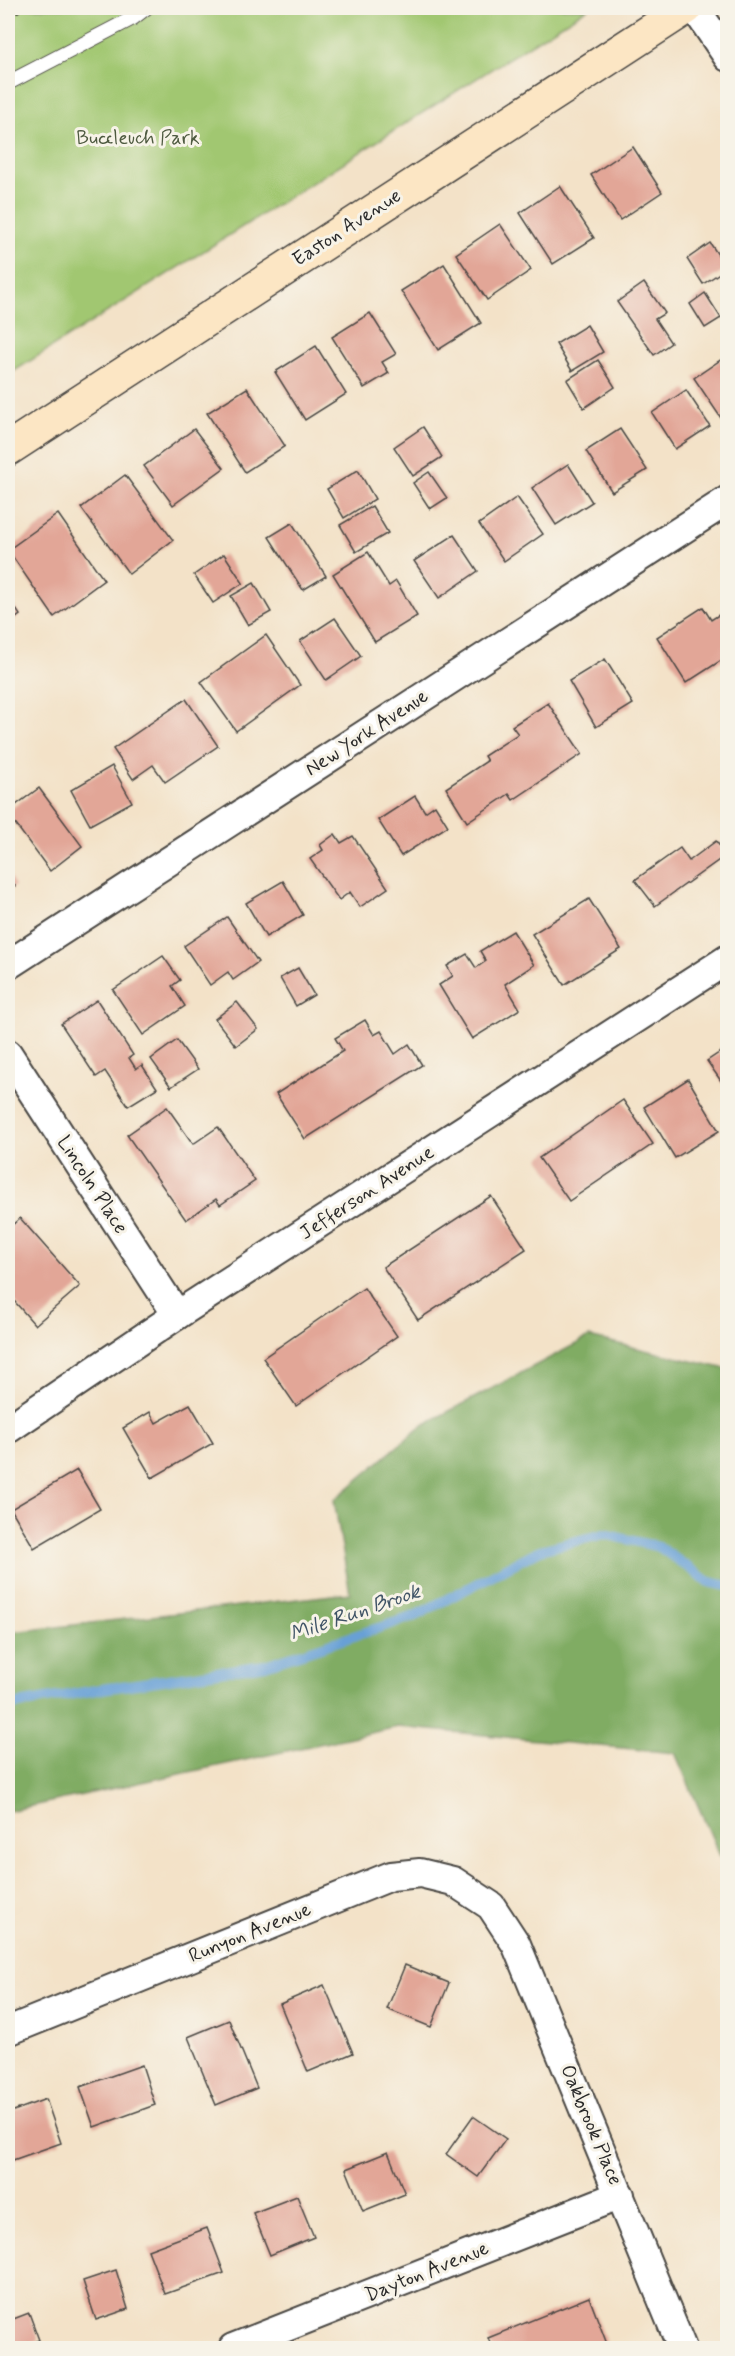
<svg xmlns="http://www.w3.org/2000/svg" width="735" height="2356" font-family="Mynerve,sans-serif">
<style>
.green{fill:#a1c771;stroke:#66794e;stroke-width:1.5}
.forest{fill:#80ac63;stroke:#566c47;stroke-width:1.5}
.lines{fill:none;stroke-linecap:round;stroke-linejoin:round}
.stream{stroke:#68a0d6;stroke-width:10}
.building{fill:#e2a697}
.lane-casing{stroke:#494643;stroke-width:16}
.street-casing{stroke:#494643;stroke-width:32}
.secondary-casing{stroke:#494643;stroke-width:36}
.path{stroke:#494643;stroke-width:4;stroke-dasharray:4.5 4.5;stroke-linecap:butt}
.lane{stroke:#fff;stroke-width:14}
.street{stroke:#fff;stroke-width:28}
.secondary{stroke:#fce6c4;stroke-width:33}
.labels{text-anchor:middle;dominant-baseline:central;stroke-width:6;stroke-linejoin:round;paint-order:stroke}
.park-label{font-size:20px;fill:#4e5a40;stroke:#f7f3e8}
.street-label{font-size:20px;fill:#2b2b2b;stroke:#f7f3e8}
.water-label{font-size:21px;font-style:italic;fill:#405467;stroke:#f7f3e8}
</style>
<rect width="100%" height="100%" fill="#f7f3e8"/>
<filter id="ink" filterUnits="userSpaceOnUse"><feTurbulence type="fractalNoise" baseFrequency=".0167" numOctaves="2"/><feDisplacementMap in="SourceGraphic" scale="12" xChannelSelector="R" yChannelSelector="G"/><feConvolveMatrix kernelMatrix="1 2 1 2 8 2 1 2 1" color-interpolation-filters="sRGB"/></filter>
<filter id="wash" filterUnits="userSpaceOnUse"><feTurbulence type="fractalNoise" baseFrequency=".008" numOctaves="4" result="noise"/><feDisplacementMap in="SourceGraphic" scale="24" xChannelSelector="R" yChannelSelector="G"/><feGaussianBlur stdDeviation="1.35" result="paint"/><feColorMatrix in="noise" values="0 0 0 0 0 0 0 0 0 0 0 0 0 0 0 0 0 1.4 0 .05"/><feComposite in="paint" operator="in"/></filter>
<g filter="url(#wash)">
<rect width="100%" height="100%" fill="#f3e2c8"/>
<polygon class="green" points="8,8 588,8 8,375"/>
<polygon class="forest" points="589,1337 727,1369 727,1872 675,1753 398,1727 8,1811 8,1628 13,1632 350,1593 334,1500 423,1425"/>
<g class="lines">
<polyline class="stream" points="8,1706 102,1689 265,1665 415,1616 540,1550 604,1534 659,1547 709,1582 728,1586"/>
</g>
<g id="blocks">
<g class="building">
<polygon points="633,147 662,192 620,220 591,175"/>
<polygon points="560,186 594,238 553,264 520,213"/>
<polygon points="500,224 531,270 487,300 456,254"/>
<polygon points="728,239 728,252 721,243"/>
<polygon points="710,243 727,268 703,284 687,259"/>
<polygon points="444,264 481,323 438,350 401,291"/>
<polygon points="644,283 665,313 655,319 671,343 654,355 617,302"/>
<polygon points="705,293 721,318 705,328 690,304"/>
<polygon points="370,313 396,354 382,362 389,373 364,388 332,337"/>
<polygon points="587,325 603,352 572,371 556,344"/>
<polygon points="316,346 346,394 305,420 275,372"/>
<polygon points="728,355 728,418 723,421 694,378"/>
<polygon points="598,360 615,387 584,408 567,380"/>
<polygon points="247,388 285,446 245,472 207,413"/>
<polygon points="686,390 710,426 675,449 652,413"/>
<polygon points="423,427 442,457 413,476 394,447"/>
<polygon points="194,429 224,468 173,505 144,466"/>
<polygon points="620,429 647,470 612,492 586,451"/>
<polygon points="568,464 592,502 556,525 532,488"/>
<polygon points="358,470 375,499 344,518 327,489"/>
<polygon points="429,472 447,498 430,509 413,483"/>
<polygon points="125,475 173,540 129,574 81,508"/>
<polygon points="517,497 543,534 504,561 479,524"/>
<polygon points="372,506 388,533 356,552 340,525"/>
<polygon points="58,514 104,580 54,617 8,550"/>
<polygon points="292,523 326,576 303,590 269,537"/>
<polygon points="454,535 478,571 439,598 414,561"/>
<polygon points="368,552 389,586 396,581 417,616 375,642 333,574"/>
<polygon points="224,554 243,583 213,603 194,575"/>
<polygon points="254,583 271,612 248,625 231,596"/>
<polygon points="8,597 20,615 8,624"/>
<polygon points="703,607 711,620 728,609 728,656 686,683 657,637"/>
<polygon points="335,618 361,656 326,680 300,641"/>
<polygon points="266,635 300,685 236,731 201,682"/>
<polygon points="605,659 633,704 596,727 569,681"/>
<polygon points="186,699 218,746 165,782 153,765 133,779 113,749"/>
<polygon points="548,703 582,754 513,800 509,794 467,822 446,788 487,761 484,756 518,734 512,726"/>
<polygon points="112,766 132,802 90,825 71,790"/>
<polygon points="39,788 82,846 50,871 8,814 8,811"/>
<polygon points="415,796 425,812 435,805 448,826 401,856 378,820"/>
<polygon points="335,834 341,843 353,836 388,888 360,907 350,892 339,900 310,859 323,850 320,845"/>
<polygon points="716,841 726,855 655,906 635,880 680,848 689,861"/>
<polygon points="8,873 15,886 8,890"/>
<polygon points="283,881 303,915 266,937 246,903"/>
<polygon points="589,899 621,949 564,985 532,934"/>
<polygon points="227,917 258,962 233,980 228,972 210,985 184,946"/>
<polygon points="513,931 534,965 505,984 520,1009 472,1039 439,985 453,976 447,966 467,954 476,968 486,961 480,951"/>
<polygon points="163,956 180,980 172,986 185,1006 143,1035 113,990"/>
<polygon points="298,968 314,995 296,1006 280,978"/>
<polygon points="97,1000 133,1055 129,1058 136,1069 142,1065 157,1088 128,1106 105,1071 96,1077 61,1024"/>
<polygon points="237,1002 258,1029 236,1046 215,1019"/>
<polygon points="365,1020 374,1035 381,1031 395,1054 409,1044 422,1065 305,1139 276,1094 343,1051 335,1038"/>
<polygon points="177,1040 198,1069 171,1087 151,1059"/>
<polygon points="728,1047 728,1091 707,1061"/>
<polygon points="688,1079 719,1131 675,1158 644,1107"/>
<polygon points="623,1100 653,1144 569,1201 539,1158"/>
<polygon points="167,1107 193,1144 218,1127 255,1181 220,1205 216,1199 186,1220 127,1135"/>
<polygon points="491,1196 526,1249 418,1320 383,1267"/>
<polygon points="20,1218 80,1286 35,1325 8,1294 8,1229"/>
<polygon points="364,1288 397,1336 296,1406 263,1358"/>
<polygon points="190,1404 213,1443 152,1478 123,1428 150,1412 156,1423"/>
<polygon points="77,1470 100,1509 34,1548 11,1509"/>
<polygon points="405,1965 449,1983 431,2027 387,2009"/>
<polygon points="324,1985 353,2053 308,2072 280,2004"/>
<polygon points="229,2020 257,2088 216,2105 188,2037"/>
<polygon points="142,2065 155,2105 94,2127 80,2087"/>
<polygon points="46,2099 61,2143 13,2160 8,2144 8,2113"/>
<polygon points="473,2116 506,2139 478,2177 446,2154"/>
<polygon points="388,2152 405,2194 363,2211 346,2169"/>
<polygon points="297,2196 314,2237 270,2255 253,2213"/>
<polygon points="207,2228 224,2273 165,2294 148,2250"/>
<polygon points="116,2270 128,2309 96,2320 83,2281"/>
<polygon points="589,2297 607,2344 597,2348 492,2348 488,2338"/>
<polygon points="29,2313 39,2340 18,2348 8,2348 8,2321"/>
</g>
</g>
</g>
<g filter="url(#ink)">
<use href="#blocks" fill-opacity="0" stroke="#494643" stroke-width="1.5"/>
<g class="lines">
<g class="lane-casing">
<polyline id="lane" points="8,83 133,18 146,8"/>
</g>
<g class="street-casing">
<g id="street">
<polyline points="695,8 728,57"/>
<polyline points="8,965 728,500"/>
<polyline points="8,1054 177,1315"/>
<polyline points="8,1429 177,1315 728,959"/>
<polyline points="8,2031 391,1876 420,1873 453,1881 491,1906 516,1944 682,2348"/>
<polyline points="233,2348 620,2195"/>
</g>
</g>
<g class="secondary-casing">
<polyline id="secondary" points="8,449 686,8"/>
</g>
<polyline class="path" points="8,17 22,8"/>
<use href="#lane" class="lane"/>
<use href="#street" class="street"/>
<use href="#secondary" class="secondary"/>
</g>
</g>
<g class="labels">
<g class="park-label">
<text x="138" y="138">Buccleuch Park</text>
</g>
<g class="street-label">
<text transform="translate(347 228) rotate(-33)">Easton Avenue</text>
<text transform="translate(367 733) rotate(-33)">New York Avenue</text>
<text transform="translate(92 1185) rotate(57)">Lincoln Place</text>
<text transform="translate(367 1193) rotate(-33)">Jefferson Avenue</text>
<text transform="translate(250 1933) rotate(-22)">Runyon Avenue</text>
<text transform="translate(591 2125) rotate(67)">Oakbrook Place</text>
<text transform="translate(427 2272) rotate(-22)">Dayton Avenue</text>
</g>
<g class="water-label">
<text transform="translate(355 1613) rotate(-19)">Mile Run Brook</text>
</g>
</g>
<rect width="735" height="2356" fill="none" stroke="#f7f3e8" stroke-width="30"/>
</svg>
